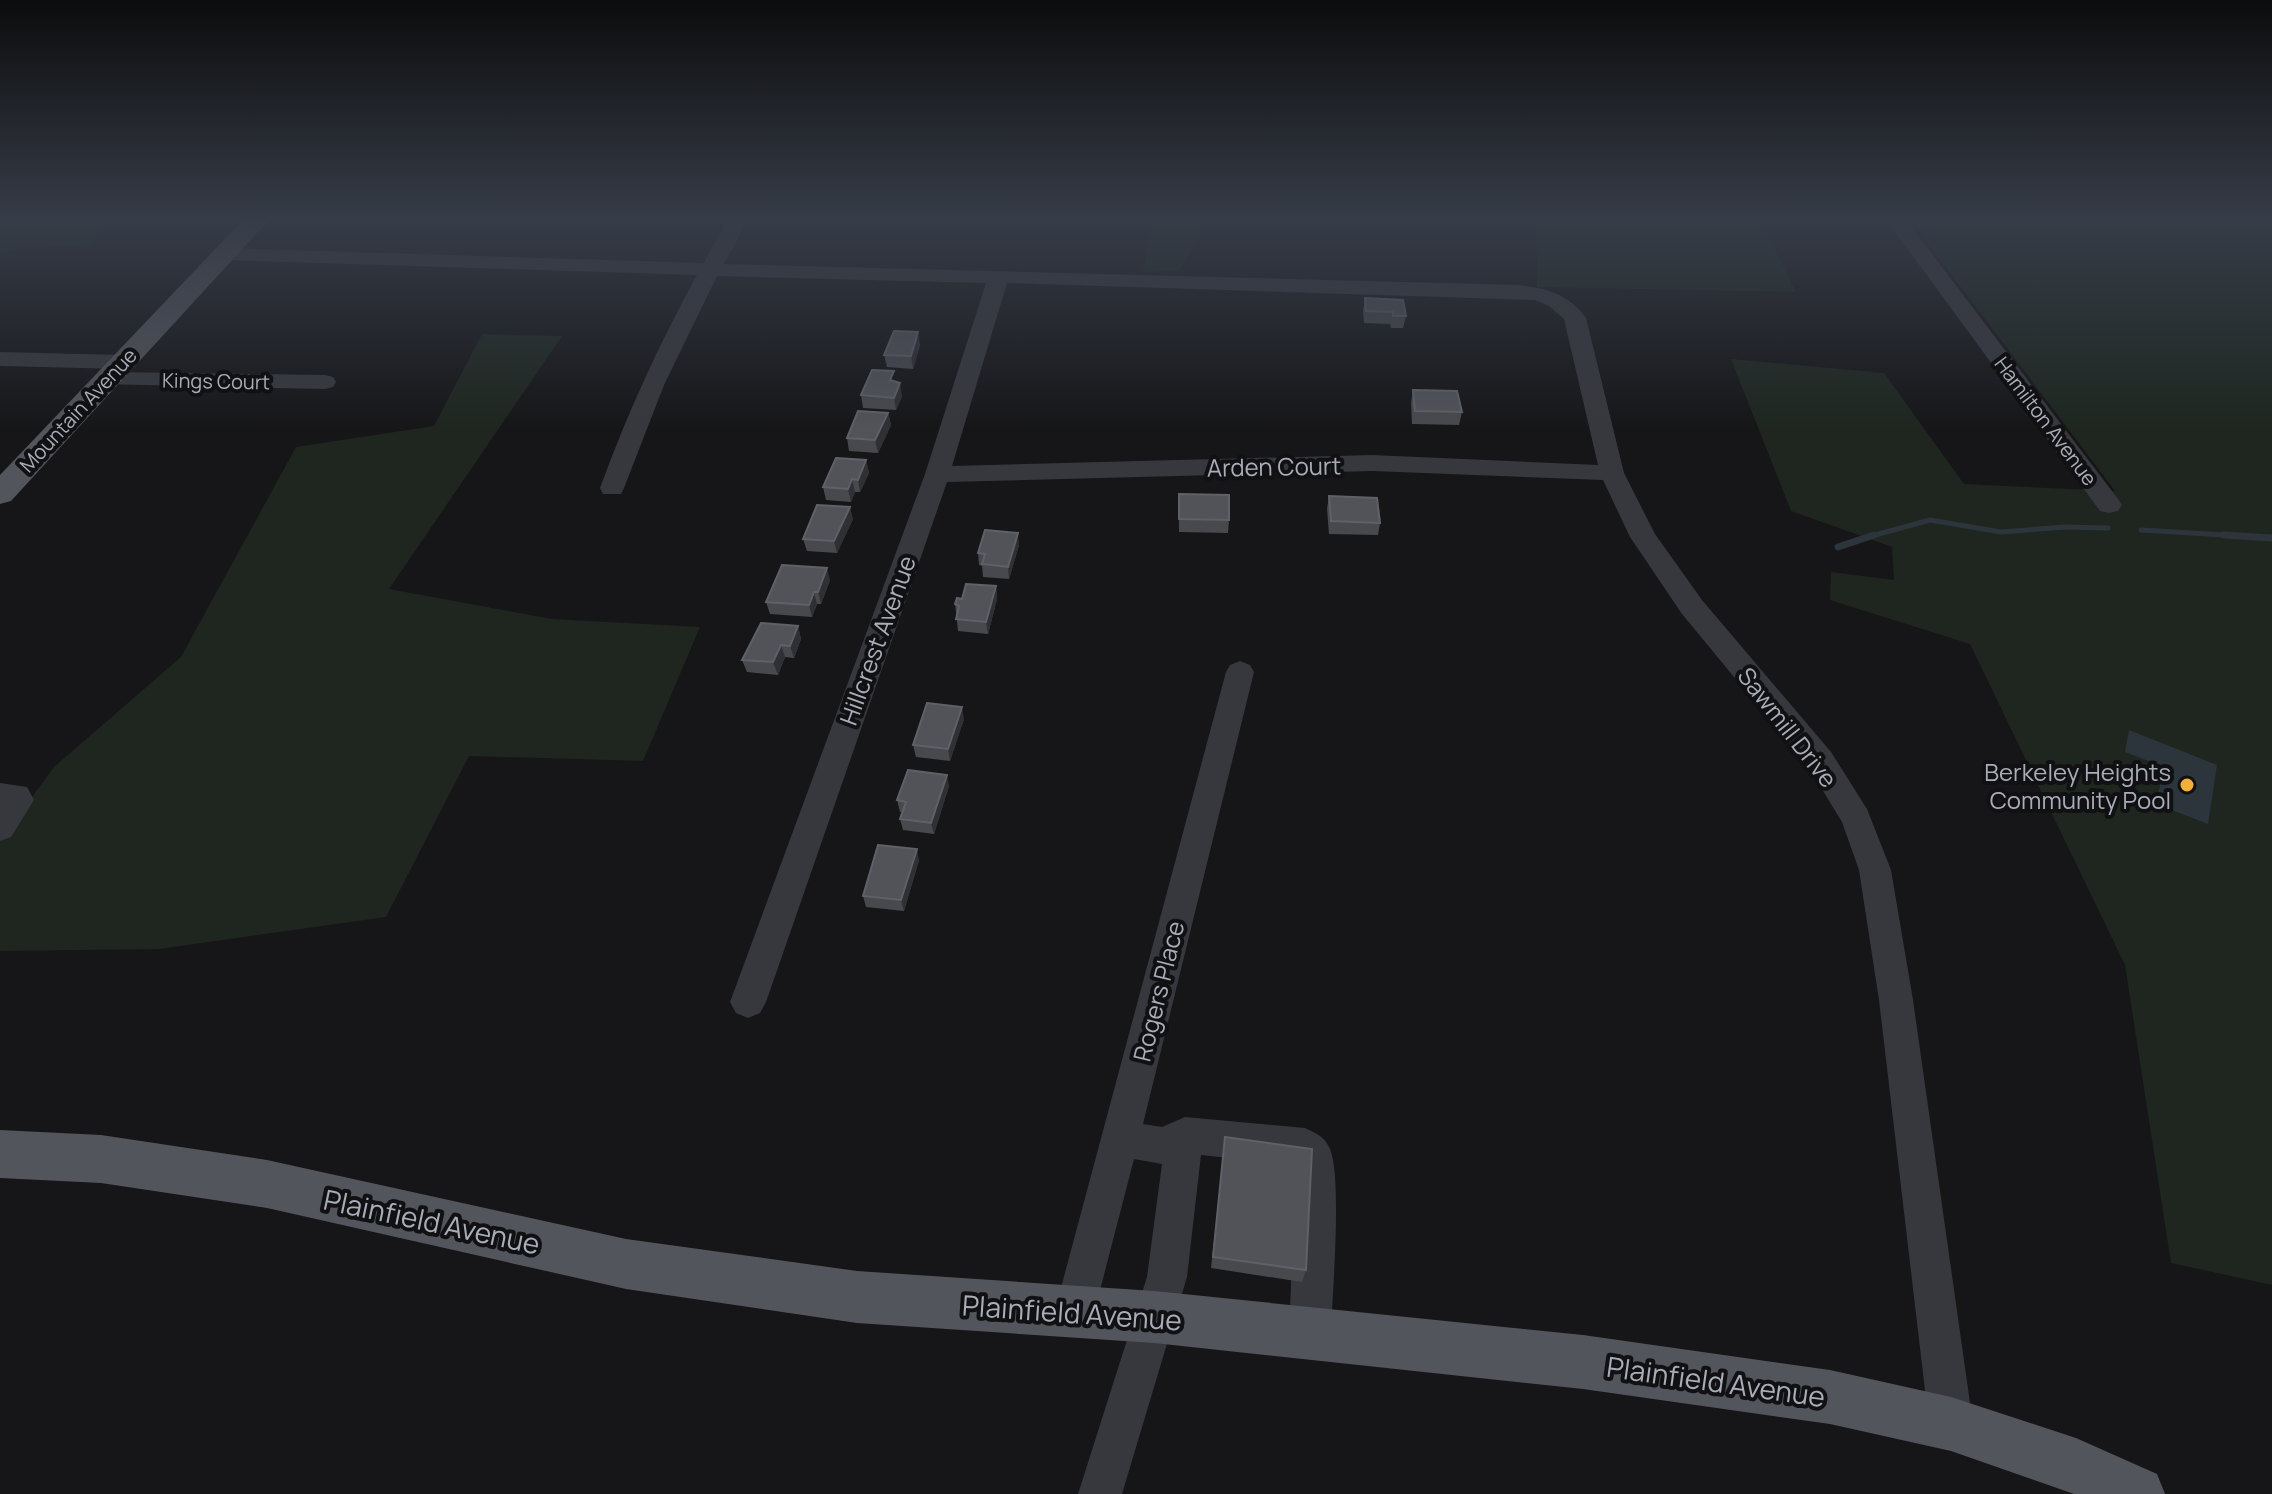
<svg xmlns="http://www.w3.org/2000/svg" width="2272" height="1494" font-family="Manrope,sans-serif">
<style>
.green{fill:#1e261f}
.water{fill:#2c353c}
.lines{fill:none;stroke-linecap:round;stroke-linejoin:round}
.stream-far1{stroke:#2c353c;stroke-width:5}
.stream{stroke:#2c353c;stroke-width:7}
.minor{fill:#37383d;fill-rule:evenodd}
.major{fill:#53555c;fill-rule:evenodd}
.wall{fill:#47494d}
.shaded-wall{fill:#2f3033}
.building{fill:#525359;stroke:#5f6168;stroke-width:2}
.poi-dot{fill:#f2b134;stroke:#111113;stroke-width:3}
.labels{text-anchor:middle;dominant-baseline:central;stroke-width:8;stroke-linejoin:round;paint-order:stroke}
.far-street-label{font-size:20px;fill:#a8adb8;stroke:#111113}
.street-label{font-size:24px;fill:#a8adb8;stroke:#111113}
.poi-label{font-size:24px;fill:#a8adb8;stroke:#111113;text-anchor:end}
.near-street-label{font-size:28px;fill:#a8adb8;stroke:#111113}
</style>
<rect width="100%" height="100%" fill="#161618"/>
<g class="green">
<polygon points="0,221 112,221 91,245 18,248 0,254"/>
<polygon points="1152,221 1245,221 1202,231 1179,271 1143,272"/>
<polygon points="1536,221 1761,221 1796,292 1537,287"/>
<polygon points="1911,221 2272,221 2272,1285 2171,1263 2125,965 1970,644 1830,600 1831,572 1894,580 1892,547 1791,511 1731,359 1884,373 1964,484 2115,491"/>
<polygon points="482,334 562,336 389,589 552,619 700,627 643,761 469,756 386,917 159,949 0,951 0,841 54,767 181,657 296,447 434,426"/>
</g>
<polygon class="water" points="2129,730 2217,765 2208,824 2156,804 2164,767 2125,752"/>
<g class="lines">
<g class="stream-far1">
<polyline points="2141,530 2257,537"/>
<polyline points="1868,537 1930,520 2001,532 2065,527 2108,528"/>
</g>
<g class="stream">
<polyline points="2224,535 2272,538"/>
<polyline points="1838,547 1874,535"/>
</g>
<g class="minor">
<path d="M727,221H747L724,264L1517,285C1545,288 1569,294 1586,318L1624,473L1655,534L1702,600L1831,752L1867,809L1891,870L1913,1000L1973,1424L1966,1439L1951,1446L1936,1439L1929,1424L1879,1000L1859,870L1842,822L1809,768L1682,614L1630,537L1603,480L1372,471L947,482L766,1002L760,1013L748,1018L736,1013L730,1002L925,474L986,283L717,276L664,385L624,488L621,494H603L600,488C627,414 659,344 697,275L224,260L214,254L224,248L704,263ZM1007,283L1535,300L1549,306L1564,319L1598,465L1372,455L952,466Z"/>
<polygon points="1887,221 1907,221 2118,499 2122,505 2118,511 2109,513 2100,511"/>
<polygon points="0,352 122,355 133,362 122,369 0,366"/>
<polygon points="107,372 325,375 333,377 336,382 333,387 325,389 99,384 96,379 99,374"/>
<path d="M1240,661L1250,665L1254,672L1143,1124L1162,1127L1185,1117L1305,1128C1315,1133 1324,1136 1329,1147C1343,1173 1332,1296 1331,1333L1325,1348L1310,1354L1295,1348L1289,1333L1296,1165L1201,1155L1187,1277L1122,1494H1078L1147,1277L1162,1164L1134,1159L1091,1325L1076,1331L1061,1325L1055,1310L1226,672L1230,665Z"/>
<polygon points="0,783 27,787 34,800 11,837 0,841"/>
</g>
<g class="major">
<polygon points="242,221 268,221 11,501 0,504 0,475"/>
<polygon points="0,1130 101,1135 267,1160 626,1239 857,1271 1154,1291 1583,1335 1830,1370 1951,1397 2076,1438 2157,1474 2165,1494 2074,1494 1951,1451 1830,1424 1583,1389 1154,1343 857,1323 626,1289 267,1208 101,1183 0,1178"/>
</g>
</g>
<g class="wall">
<polygon points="1365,298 1406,316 1403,328 1391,328 1390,324 1364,323 1363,311"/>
<polygon points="920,345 913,369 887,367 884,355"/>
<polygon points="895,382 902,396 896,410 863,408 861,395"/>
<polygon points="1413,390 1462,412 1459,425 1412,424 1411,403"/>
<polygon points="888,413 891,425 878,453 849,451 847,438"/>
<polygon points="866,460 869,473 860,492 855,492 851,502 826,500 823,487"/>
<polygon points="1179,494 1229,520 1228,533 1179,532"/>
<polygon points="1329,496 1380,523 1378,535 1329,534 1327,509"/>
<polygon points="853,519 837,553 807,551 803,539"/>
<polygon points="1019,545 1009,579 983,577 982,566 979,565 978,553"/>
<polygon points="830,580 821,604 817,604 812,617 770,614 766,602"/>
<polygon points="996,586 997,599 988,634 958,631 955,604 962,599"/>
<polygon points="798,626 801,639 794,658 785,657 778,675 747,672 742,660"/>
<polygon points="964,719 950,761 916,757 913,745"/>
<polygon points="949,786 934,834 903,830 900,819 902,812 900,812 897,800"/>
<polygon points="919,860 904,911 866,907 863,896"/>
<polygon points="1225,1137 1306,1270 1302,1282 1211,1268"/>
</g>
<g class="shaded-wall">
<polygon points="918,332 920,345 913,369 911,356"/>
<polygon points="900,383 902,396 896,410 894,398"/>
<polygon points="888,413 891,425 878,453 875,440"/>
<polygon points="866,460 869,473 860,492 858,480"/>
<polygon points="852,479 855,492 851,502 848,489"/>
<polygon points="850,507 853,519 837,553 834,541"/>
<polygon points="1018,533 1019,545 1009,579 1008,567"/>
<polygon points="827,568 830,580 821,604 818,592"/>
<polygon points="996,586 997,599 988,634 986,622"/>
<polygon points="814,592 817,604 812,617 809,605"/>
<polygon points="798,626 801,639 794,658 790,646"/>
<polygon points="781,645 785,657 778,675 773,662"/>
<polygon points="962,707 964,719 950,761 948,749"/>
<polygon points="947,775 949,786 934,834 931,823"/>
<polygon points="917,849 919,860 904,911 901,900"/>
</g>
<g class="building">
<polygon points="1365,298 1403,300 1406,316 1393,316 1393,312 1366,311"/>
<polygon points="894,331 918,332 911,356 884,355"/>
<polygon points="872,370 894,371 890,380 900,383 894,398 861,395"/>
<polygon points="1413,390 1457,391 1462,412 1415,411"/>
<polygon points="858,411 888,413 875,440 847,438"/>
<polygon points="836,458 866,460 858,480 852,479 848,489 823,487"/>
<polygon points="1179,494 1229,495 1229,520 1179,519"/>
<polygon points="1329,496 1377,498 1380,523 1331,521"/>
<polygon points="817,505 850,507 834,541 803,539"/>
<polygon points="985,530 1018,533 1008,567 982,564 985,554 978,553"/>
<polygon points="782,565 827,568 818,592 814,592 809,605 766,602"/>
<polygon points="966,584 996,586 986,622 956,619 959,606 955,604 957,598 962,599"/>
<polygon points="761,623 798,626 790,646 781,645 773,662 742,660"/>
<polygon points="927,703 962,707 948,749 913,745"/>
<polygon points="908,770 947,775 931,823 900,819 906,802 897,800"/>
<polygon points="878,845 917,849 901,900 863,896"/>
<polygon points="1225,1137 1312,1149 1306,1270 1213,1257"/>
</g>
<linearGradient id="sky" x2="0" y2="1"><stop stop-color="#0c0c0d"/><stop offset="0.51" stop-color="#363c48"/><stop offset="1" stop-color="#363c48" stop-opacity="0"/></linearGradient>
<rect width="2272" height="430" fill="url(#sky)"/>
<circle class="poi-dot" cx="2187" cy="785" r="8"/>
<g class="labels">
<g class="far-street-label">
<text transform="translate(216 381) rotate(1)">Kings Court</text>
<text transform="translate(78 410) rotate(-47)">Mountain Avenue</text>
<text transform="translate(2046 421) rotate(53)">Hamilton Avenue</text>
</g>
<g class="street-label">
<text transform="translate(1274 466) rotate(-1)">Arden Court</text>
<text transform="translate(877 640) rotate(-70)">Hillcrest Avenue</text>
<text transform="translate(1788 727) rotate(52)">Sawmill Drive</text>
<text transform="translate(1158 991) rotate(-76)">Rogers Place</text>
</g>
<g class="poi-label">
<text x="2171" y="771">Berkeley Heights<tspan x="2171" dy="28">Community Pool</tspan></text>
</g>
<g class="near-street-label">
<text transform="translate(432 1221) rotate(12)">Plainfield Avenue</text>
<text transform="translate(1072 1312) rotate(4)">Plainfield Avenue</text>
<text transform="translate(1716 1381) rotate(8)">Plainfield Avenue</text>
</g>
</g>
</svg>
